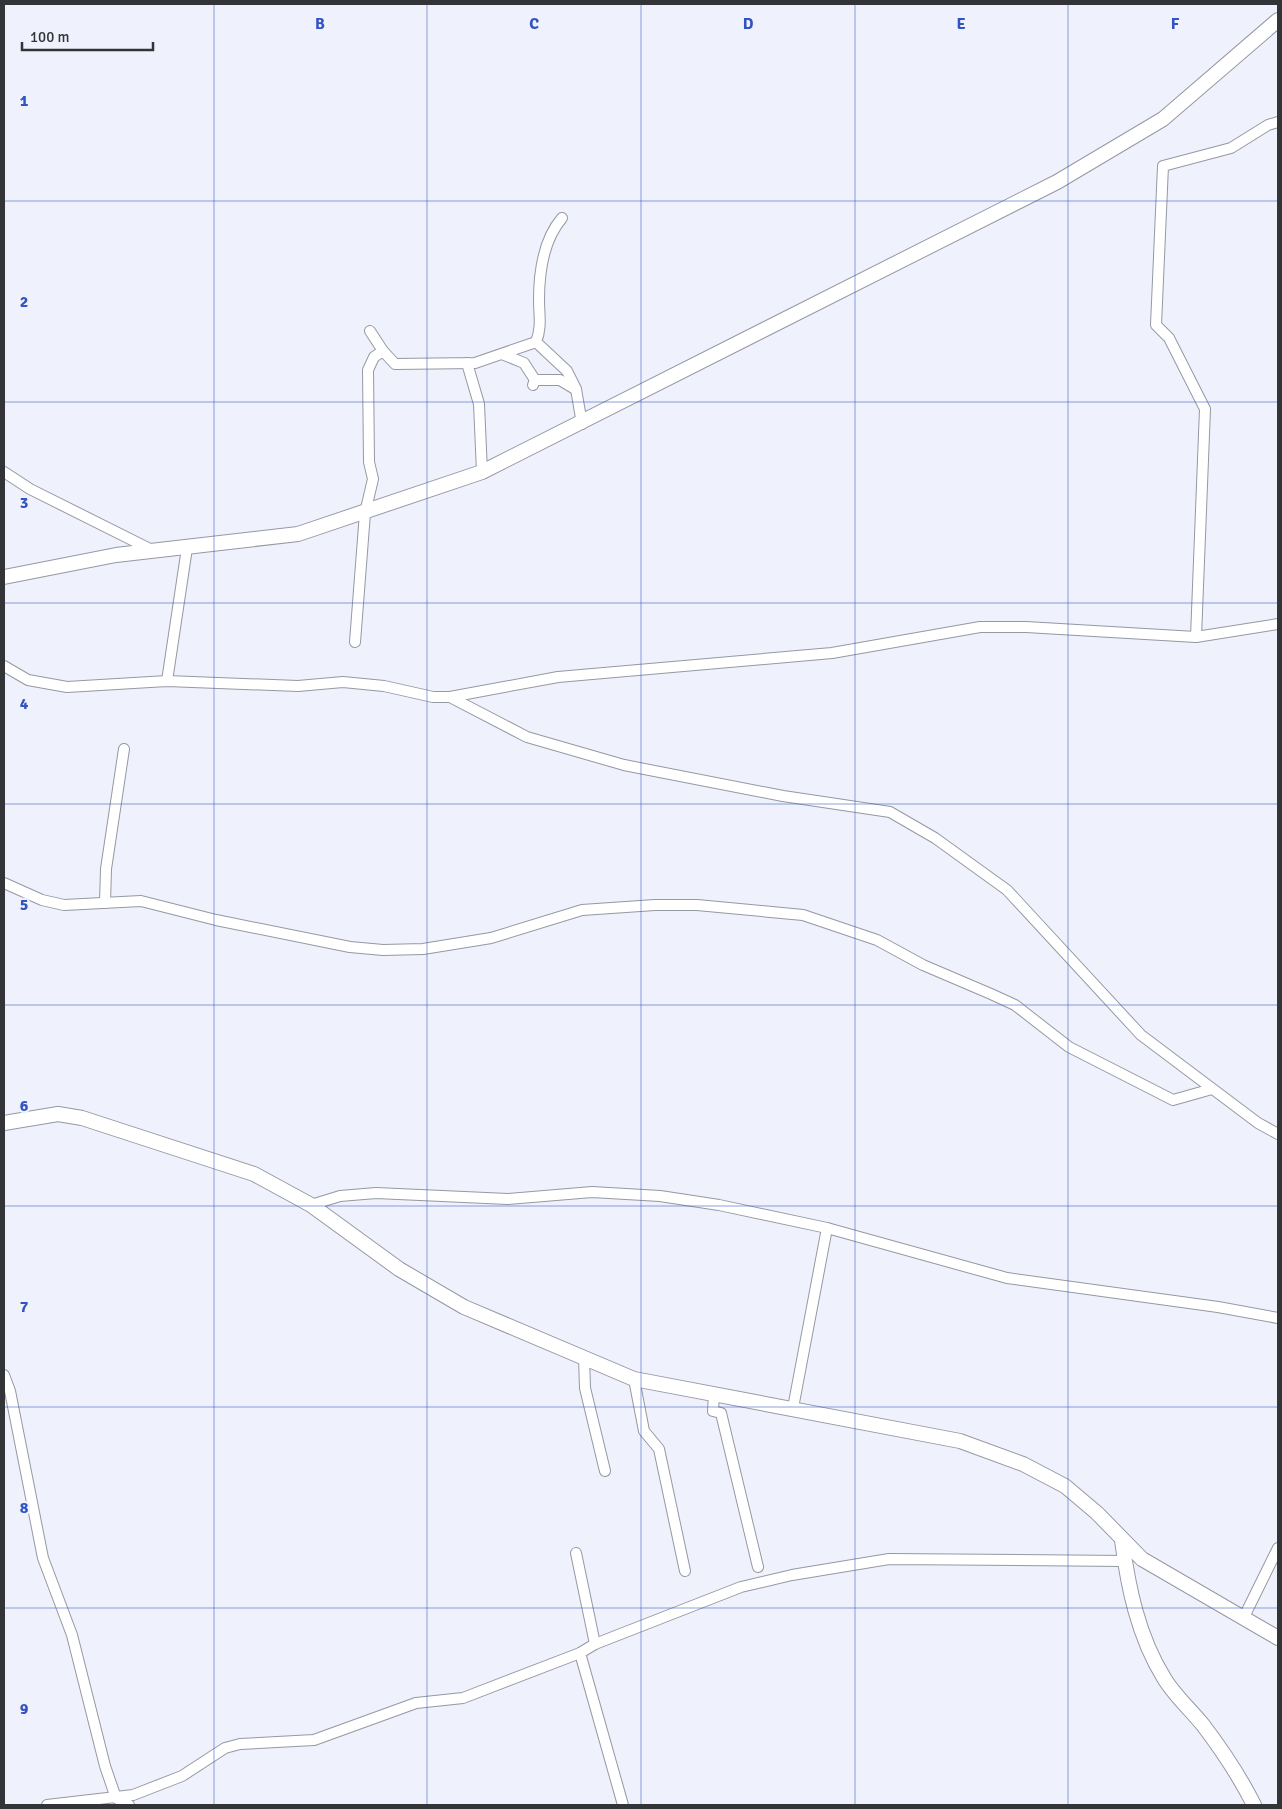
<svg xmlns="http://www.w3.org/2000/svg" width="1282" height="1809" font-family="Signika,sans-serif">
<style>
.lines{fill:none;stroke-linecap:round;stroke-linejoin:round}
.minor-casing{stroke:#9698a2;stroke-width:12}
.tertiary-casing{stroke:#9698a2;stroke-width:16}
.minor{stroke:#fff;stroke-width:10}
.tertiary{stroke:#fff;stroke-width:14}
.grid{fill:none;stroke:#3253c3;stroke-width:1;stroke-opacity:0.55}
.grid-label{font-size:16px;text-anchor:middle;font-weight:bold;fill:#3253c3;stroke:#eff1fc;stroke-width:4.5;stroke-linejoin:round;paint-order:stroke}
</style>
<rect width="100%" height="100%" fill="#eff1fc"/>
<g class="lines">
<g class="minor-casing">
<g id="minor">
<path d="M562,218C544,239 539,272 539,300C539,315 542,327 536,342L567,371L576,389L582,424"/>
<polyline points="370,331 383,351 395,364 475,363 536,342"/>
<polyline points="502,354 524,363 535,380"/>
<polyline points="467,363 479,404 482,472"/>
<polyline points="533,385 535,380 560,380 575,389"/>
<polyline points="4,472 30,489 154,551"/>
<polyline points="1196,637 1205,409 1169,338 1156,325 1163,166 1231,148 1268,125 1278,122"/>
<polyline points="355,642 365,513 373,479 369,462 368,370 374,357 383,351"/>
<polyline points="4,666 28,680 67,687 167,681 298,686 343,682 384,686 433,697 450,697 558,677 832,653 980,627 1026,627 1196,637 1278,624"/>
<polyline points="167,681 187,548"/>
<polyline points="450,697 527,737 624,765 783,796 890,812 935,838 1007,890 1141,1035 1258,1123 1278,1134"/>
<polyline points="4,883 42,900 64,905 141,901 216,920 350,947 383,950 423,949 491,938 582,910 655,905 697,905 803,915 877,940 923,965 991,994 1015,1005 1069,1047 1173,1100 1212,1089"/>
<polyline points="105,903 106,869 124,749"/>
<polyline points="311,1205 340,1196 376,1193 508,1199 592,1192 660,1196 719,1205 827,1228 1007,1278 1218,1307 1278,1318"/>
<polyline points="584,1358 585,1388 605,1471"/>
<polyline points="4,1375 10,1391 43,1558 72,1635 105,1766 116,1798 129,1805"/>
<polyline points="634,1379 644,1431 659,1449 685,1571"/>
<polyline points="714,1394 713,1411 721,1413 758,1567"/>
<polyline points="793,1408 827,1228"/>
<polyline points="576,1553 595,1644"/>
<polyline points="1243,1619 1278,1548"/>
<polyline points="580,1653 623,1805"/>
<polyline points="47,1805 133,1795 182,1776 225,1748 240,1744 314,1740 416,1703 463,1698 580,1653 595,1644 741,1587 792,1575 889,1559 1125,1561"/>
</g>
</g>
<g class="tertiary-casing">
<g id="tertiary">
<polyline points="4,577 116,555 298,534 482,472 1057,182 1163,119 1278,20"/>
<polyline points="4,1123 58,1114 82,1118 254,1174 311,1205 399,1269 464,1307 634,1379 960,1441 1023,1464 1065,1486 1097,1513 1142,1559 1278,1638"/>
<path d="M1122,1540C1128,1587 1138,1636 1164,1678C1174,1695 1190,1709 1203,1725C1222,1750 1240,1777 1254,1805"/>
</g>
</g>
<use href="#minor" class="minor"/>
<use href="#tertiary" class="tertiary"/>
</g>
<path class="grid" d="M214,4V1805M427,4V1805M641,4V1805M855,4V1805M1068,4V1805M4,201H1278M4,402H1278M4,603H1278M4,804H1278M4,1005H1278M4,1206H1278M4,1407H1278M4,1608H1278"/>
<g class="grid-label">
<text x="320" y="29">B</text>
<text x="534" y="29">C</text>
<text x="748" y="29">D</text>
<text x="961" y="29">E</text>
<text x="1175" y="29">F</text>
<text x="24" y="106">1</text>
<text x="24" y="307">2</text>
<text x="24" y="508">3</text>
<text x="24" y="709">4</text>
<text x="24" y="910">5</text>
<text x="24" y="1111">6</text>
<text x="24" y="1312">7</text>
<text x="24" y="1513">8</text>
<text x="24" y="1714">9</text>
</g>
<rect width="1282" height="1809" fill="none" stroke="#333438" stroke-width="10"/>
<path d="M22 42v8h131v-8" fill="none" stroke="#333438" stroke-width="2.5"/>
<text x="30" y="42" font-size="15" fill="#333438" stroke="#eff1fc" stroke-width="4" paint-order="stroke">100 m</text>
</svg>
